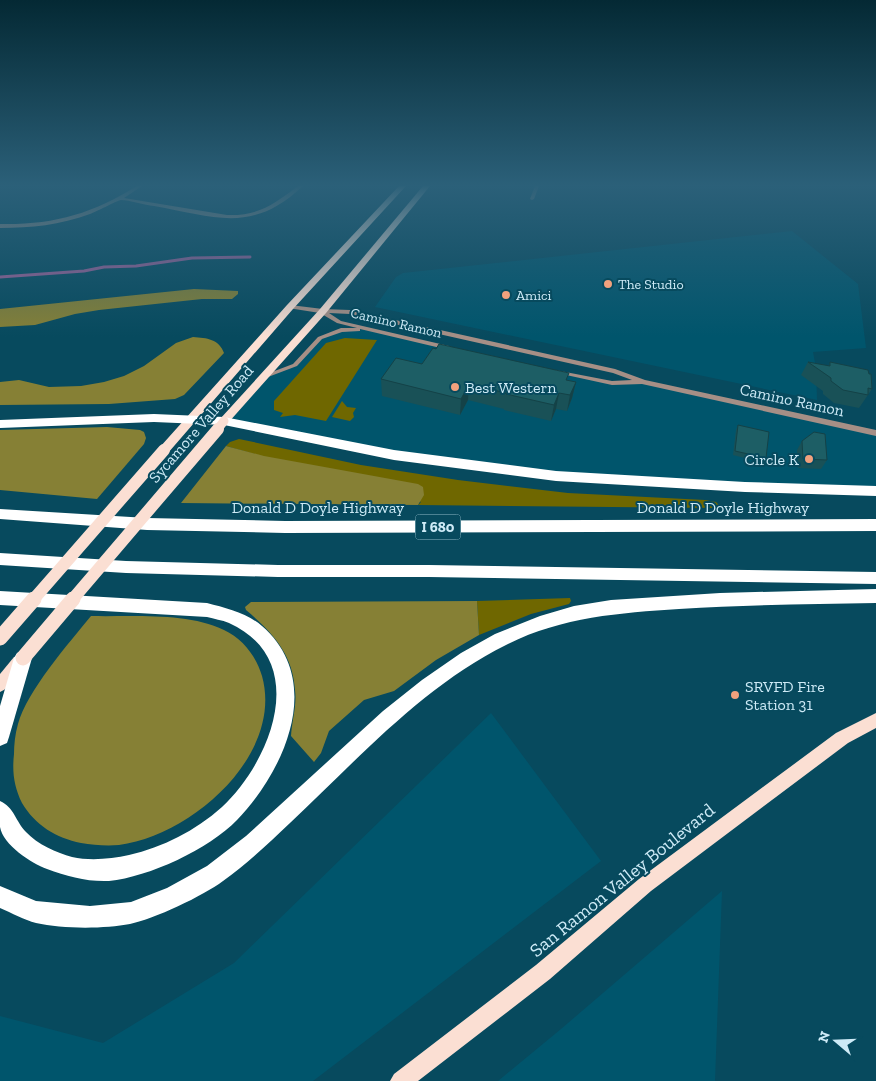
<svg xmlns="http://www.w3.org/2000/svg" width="876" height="1081" font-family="'Zilla Slab',serif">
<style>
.built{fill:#00556c}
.green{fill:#6f6700}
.forest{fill:#868035}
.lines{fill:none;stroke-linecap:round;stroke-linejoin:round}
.stream{stroke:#a46097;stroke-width:3}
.minor{fill:#a68f86;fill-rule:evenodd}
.major{fill:#fbdfd3;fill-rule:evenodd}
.highway{fill:#fff;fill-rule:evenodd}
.major-bridge-far2{stroke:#fbdfd3;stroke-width:9}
.major-bridge-far1{stroke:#fbdfd3;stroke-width:12}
.major-bridge{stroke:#fbdfd3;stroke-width:15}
.wall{fill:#195157}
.shaded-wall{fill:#144247}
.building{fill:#1d5e65;stroke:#144247}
.poi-dot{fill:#f1a17d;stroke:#074a5e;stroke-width:2}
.labels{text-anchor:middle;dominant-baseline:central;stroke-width:4;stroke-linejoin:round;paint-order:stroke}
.far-poi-label{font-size:14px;fill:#ceebf7;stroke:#074a5e;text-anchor:start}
.far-street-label{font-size:14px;fill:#ceebf7;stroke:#074a5e}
.shield{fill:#074a5e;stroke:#92bbc9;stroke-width:1}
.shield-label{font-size:15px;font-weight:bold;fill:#ceebf7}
.poi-label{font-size:16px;fill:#ceebf7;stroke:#074a5e;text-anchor:start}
.street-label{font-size:16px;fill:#ceebf7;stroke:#074a5e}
.near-street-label{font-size:19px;fill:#ceebf7;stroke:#074a5e}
</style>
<rect width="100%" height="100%" fill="#074a5e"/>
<g class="built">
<polygon points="792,231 858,284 866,348 813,352 816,368 817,400 375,307 396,277 403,273"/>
<polygon points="369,329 612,383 643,382 876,433 876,491 745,487 442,462 224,421 266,376 295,365 320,338 341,330"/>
<polygon points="491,713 601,861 313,1081 0,1081 0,1016 103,1043 234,963"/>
<polygon points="722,891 715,1081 498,1081 561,1029"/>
</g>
<g class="green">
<polygon points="345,338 377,340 326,421 295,415 280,417 283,413 274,410 274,401 326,343"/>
<polygon points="342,401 347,407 356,408 353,413 354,417 350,421 332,417"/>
<polygon points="239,439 361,465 458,480 568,493 705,500 716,502 719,505 714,508 418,505 421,502 226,446 230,442"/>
<polygon points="570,598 571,601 569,604 531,614 479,635 477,601"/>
</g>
<g class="forest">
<polygon points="194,289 238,291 238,294 232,299 202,299 99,310 75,314 35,325 0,327 0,309"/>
<path d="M193,337C207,338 219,339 224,353L184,395L175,399L109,404L0,405V382L19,380L49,387L81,386L104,382L124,376L144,366L176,343Z"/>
<polygon points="107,427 140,430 144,432 146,438 144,444 97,499 0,490 0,430"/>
<polygon points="226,446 264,456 418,484 423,487 424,495 418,505 181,503"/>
<path d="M477,601L479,635L436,660L394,691L364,700L329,731L321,753L314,762L291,736C292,720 297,705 295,690C293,654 272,632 246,610L245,607L251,602Z"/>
<path d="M91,616C131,617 187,612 224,630C243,639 256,656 262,676C284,755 191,836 119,845C106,846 93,845 81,843C56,838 35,825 22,803C14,787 12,772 14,754C14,745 15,734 18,724C27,691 69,643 91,616Z"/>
</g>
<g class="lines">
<polyline class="stream" points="0,277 84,271 104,267 136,266 192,258 250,257"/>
<g class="minor">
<path d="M137,186H142L124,198L227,215C259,216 274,204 298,186H303C252,234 216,217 154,206C145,205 129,200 121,200C116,201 96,212 90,214C60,225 31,228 0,228V224C53,225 92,214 137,186Z"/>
<polygon points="535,186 539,186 534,199 532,200 530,199"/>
<polygon points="290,305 323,309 350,310 615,369 645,380 876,430 876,436 642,384 612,385 557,373 554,371 555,370 612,381 632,380 613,373 350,314 329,313 341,321 449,346 452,348 449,350 360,329 360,331 342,332 322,339 297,366 268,377 264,377 264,375 293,364 318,337 341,328 357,328 337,323 320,313 288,308 287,307"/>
</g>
<g class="major">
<polygon points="399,186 406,186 293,309 168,453 160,453 158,450 160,447 287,305"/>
<polygon points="423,186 430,186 326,313 228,423 220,423 219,421 220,419 320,309"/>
<path d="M19,656L24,657L26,662C22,672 10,688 0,692V674L14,657Z"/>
<polygon points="876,713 876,728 848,743 651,891 550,979 418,1081 390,1081 394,1074 536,965 639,879 836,733"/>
</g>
<g class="highway">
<polygon points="154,414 224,417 394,450 556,471 745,482 876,486 876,496 745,492 556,481 394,460 224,425 154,422 0,428 0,420"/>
<polygon points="0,509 147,518 285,521 876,519 876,531 285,533 147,530 0,519"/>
<polygon points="0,553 126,561 278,565 429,565 876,572 876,584 429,577 278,577 126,573 0,565"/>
<path d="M876,589V603C810,604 745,605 679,609C619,613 561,617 506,645C423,686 357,760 290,823C269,843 247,864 223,881C203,896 154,919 130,924C104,929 62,929 36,923C24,920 12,913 0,908V886L36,901L90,906L131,902L167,888L207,866L246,836L383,711L422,680L461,653L495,634L540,616L574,606L611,600L720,593Z"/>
<path d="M0,591L207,603C226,608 247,613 262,626C325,681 285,770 237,820C209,849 149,877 109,881C87,882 67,876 47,869C31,863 3,845 0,827C0,819 0,809 0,801C14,807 16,822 26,832C37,844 57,853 72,857C90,861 111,859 129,855C163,847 195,831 222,807C272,760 311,660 229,623C222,620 214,619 207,617L0,605Z"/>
<polygon points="23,650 29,653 32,658 9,737 7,743 0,746 0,706 14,658 17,653"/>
</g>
<polyline class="major-bridge-far2" points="217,430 224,421"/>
<g class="major-bridge-far1">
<polyline points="33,600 164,450"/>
<polyline points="72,600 218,429"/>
</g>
<g class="major-bridge">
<polyline points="0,638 34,599"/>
<polyline points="23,658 73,599"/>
</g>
</g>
<g class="wall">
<polygon points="436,349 576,382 572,398 567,411 556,409 551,421 504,410 504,409 468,400 460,415 382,396 381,379 422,364"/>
<polygon points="808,362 829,366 830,362 869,374 872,389 859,408 834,403 823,394 823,391 801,375"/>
<polygon points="738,425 766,458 764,463 733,455 736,430"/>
<polygon points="802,441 827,460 821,469 798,468 797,450"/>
</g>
<g class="shaded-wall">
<polygon points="576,382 572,398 567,411 570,395"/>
<polygon points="469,384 468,400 460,415 461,399"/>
<polygon points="559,393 556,409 551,421 554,405"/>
</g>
<g class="building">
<polygon points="439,344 569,373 566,380 576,382 570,395 559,393 554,405 506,394 506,393 469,384 461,399 381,379 396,358 422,364 433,348 436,349"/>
<polygon points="808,362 830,366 830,362 868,370 869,374 871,374 872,389 868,388 868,395 843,390 831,381 831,378"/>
<polygon points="738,425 769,432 766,458 735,451"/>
<polygon points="814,432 825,434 827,460 803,459 802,441"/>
</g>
<linearGradient id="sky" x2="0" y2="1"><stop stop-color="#042934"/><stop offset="0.55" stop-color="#2b6079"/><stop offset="1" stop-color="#2b6079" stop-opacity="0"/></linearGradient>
<rect width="876" height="337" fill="url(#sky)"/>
<g class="poi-dot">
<circle cx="608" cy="284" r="5"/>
<circle cx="506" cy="295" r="5"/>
<circle cx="455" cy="387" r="5"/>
<circle cx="809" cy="459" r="5"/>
<circle cx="735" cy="695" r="5"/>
</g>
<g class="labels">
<g class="far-poi-label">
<text x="618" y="284">The Studio</text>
<text x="516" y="295">Amici</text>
</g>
<g class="far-street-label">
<text transform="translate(396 323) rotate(13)">Camino Ramon</text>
</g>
<rect class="shield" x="415.5" y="514.5" width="45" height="25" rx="4"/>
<g class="shield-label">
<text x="438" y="527">I 680</text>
</g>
<g class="poi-label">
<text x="465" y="387">Best Western</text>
<text x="799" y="459" text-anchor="end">Circle K</text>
<text x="745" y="686">SRVFD Fire<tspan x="745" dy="18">Station 31</tspan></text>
</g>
<g class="street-label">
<text transform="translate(792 400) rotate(12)">Camino Ramon</text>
<text transform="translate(201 424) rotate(-49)">Sycamore Valley Road</text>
<text x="318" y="507">Donald D Doyle Highway</text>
<text x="723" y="507">Donald D Doyle Highway</text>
</g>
<g class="near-street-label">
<text transform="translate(622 880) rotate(-39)">San Ramon Valley Boulevard</text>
</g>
</g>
<g transform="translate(836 1041) rotate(289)" stroke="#074a5e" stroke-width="4" paint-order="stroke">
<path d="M0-4L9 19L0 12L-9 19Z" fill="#ceebf7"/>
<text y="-8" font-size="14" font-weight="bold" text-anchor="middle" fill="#ceebf7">N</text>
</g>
</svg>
